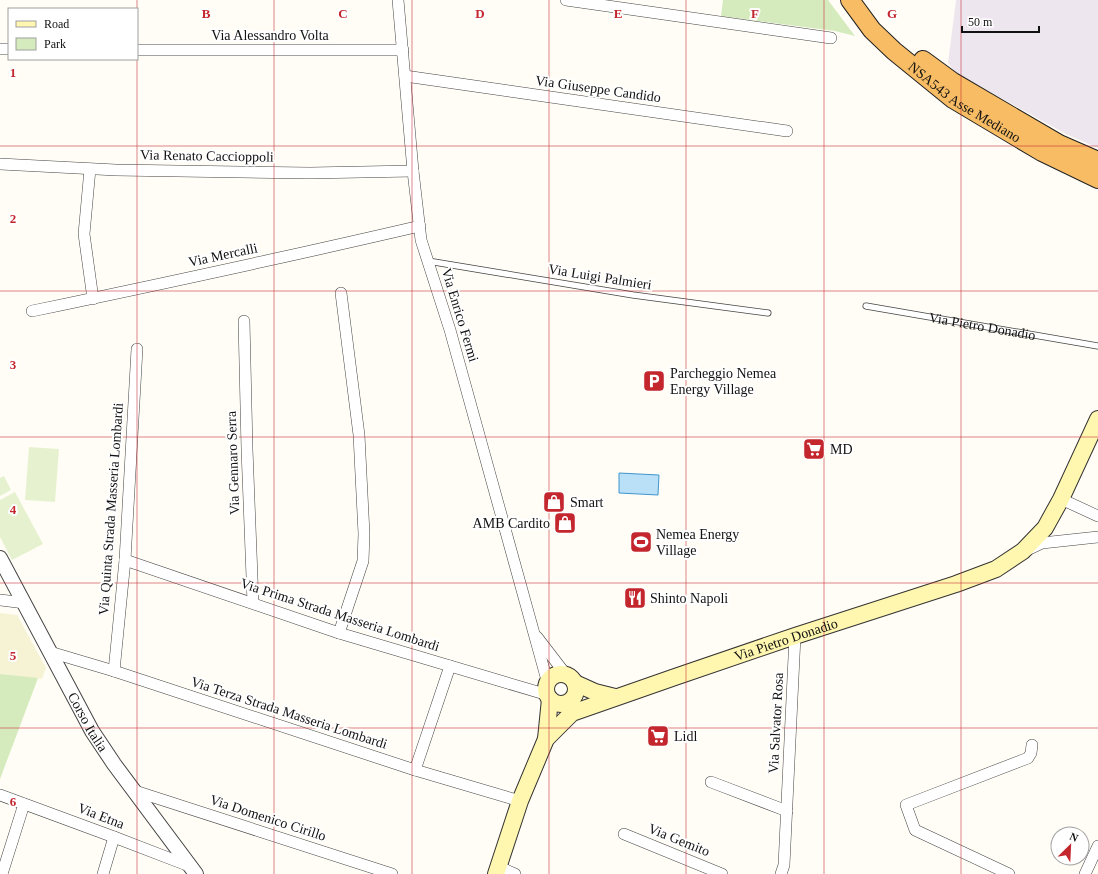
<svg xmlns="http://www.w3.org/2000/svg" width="1098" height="874" font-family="'Times New Roman',serif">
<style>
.industrial{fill:#eee6ef}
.farmland{fill:#f6f3d4}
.green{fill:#d5ebbd}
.pitch{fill:#e6f2cf}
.water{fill:#b9e0f7;stroke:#3f96cf}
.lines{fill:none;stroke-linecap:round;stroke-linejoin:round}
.service-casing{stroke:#444;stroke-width:7}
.minor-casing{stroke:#444;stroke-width:12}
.tertiary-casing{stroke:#444;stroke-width:16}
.secondary-casing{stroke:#333;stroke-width:18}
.trunk-casing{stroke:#222;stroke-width:20}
.service{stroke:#fff;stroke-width:5.5}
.minor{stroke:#fff;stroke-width:11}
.tertiary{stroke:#fff;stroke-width:14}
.secondary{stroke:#fff6b0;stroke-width:16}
.trunk{stroke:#f7bc64;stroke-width:18}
.grid{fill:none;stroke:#c4262e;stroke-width:1;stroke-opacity:0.55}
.labels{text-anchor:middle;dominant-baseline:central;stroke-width:4;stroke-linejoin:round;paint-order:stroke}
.street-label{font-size:14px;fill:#111;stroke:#fff}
.poi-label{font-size:14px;fill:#111;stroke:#fff;text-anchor:start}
.grid-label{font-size:13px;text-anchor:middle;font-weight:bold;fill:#c4262e;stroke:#fff;stroke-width:4;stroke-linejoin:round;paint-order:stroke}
</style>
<rect width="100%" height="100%" fill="#fffdf5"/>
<polygon class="industrial" points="956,0 1098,0 1098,148 1066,134 956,73 948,63"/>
<polygon class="farmland" points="0,613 17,615 46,668 42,679 0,674"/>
<g class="green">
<polygon points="723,0 828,0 855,36 835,31 721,16"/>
<polygon points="0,674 38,678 0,779"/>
</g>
<g class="pitch">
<polygon points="29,447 59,449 55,502 25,500"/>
<polygon points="4,476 11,490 0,496 0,478"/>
<polygon points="15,492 43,544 12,560 0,537 0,500"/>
</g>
<polygon class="water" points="619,473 659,475 658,495 619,493"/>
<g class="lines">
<g class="service-casing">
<g id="service">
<polyline points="428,261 633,295 768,313"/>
<path id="s1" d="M866,306L1098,346"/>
</g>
</g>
<g class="minor-casing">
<g id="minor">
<polyline points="398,0 413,171 421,240 450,330 548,684"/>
<polyline points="566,0 831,38"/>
<polyline points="0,49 9,49"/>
<polyline points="137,50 403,50"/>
<polyline points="405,76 787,131"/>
<polyline points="0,164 116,170 310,173 413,171"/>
<polyline points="90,169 84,234 93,299"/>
<path d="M32,311C161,284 291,256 420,226"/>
<polyline points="244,321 247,449 253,603"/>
<polyline points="1061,499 1098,516"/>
<polyline points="1027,550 1042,543 1098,537"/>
<polyline points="125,560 339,633 548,695"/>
<polyline points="0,600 25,603"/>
<polyline points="339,633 363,561 364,534 359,435 341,293"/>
<polyline points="537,637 567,676"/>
<polyline points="50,652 114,671 415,770 520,801"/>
<polyline points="114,671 125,560 137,349"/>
<polyline points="563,704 572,713"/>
<polyline points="415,770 450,666"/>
<polyline points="711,782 787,811"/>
<polyline points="135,791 392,874"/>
<polyline points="0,795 114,837 192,867"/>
<polyline points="624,834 722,874"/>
<polyline points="499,867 515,874"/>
<polyline points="2,874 24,804"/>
<polyline points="103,874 114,837"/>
<polyline points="781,874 784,865 795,636"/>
<polyline points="1009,874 915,830 906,805 1028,758 1031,753 1032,745"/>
<polyline points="1085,874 1098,846"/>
</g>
</g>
<g class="tertiary-casing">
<g id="tertiary">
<path id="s2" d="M0,558L92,731L114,764L196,874"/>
</g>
</g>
<g class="secondary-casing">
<g id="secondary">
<circle cx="561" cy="689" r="15"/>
<polyline points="575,683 595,692 615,697"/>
<polyline points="546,739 550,699"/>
<path id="s3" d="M496,874L520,801L546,739L572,713L675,677L795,636L956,584L996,569L1023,551L1045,528L1061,499L1098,419"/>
</g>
</g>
<g class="trunk-casing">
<g id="trunk">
<path id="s4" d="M850,0L872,30L894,51L953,99L1042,152L1098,179"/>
<polyline points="923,60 953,82 1059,144 1098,161"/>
</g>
</g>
<use href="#service" class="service"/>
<use href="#minor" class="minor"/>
<use href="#tertiary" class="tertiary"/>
<use href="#secondary" class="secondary"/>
<use href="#trunk" class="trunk"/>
</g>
<path class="grid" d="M137,0V874M274,0V874M412,0V874M549,0V874M686,0V874M824,0V874M961,0V874M0,146H1098M0,291H1098M0,437H1098M0,583H1098M0,728H1098"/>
<defs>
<g id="parking-square" transform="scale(1.15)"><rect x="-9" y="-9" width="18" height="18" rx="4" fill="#c4262e" stroke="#fff"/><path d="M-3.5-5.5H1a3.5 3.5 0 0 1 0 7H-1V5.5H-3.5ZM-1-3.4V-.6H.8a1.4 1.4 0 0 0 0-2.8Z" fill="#fff"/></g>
<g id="supermarket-square" transform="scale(1.15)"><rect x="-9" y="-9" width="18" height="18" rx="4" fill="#c4262e" stroke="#fff"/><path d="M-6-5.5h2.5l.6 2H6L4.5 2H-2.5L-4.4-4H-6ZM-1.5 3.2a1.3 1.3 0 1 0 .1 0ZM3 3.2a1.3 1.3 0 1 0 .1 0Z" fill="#fff"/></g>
<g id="shop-square" transform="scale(1.15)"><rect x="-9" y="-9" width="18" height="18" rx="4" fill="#c4262e" stroke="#fff"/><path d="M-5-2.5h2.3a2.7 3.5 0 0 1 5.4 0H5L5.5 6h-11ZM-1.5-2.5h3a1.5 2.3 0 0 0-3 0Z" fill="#fff"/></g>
<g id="stadium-square" transform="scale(1.15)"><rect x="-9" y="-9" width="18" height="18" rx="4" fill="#c4262e" stroke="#fff"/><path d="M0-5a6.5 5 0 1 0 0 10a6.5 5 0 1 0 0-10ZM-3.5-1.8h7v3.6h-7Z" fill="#fff"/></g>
<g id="restaurant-square" transform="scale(1.15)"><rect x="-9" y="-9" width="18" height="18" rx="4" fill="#c4262e" stroke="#fff"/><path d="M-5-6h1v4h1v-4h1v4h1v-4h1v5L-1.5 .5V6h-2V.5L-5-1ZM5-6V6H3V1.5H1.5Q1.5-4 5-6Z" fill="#fff"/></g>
</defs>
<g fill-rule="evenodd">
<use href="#parking-square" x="654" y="381"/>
<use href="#supermarket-square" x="814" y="449"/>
<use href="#shop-square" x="554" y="502"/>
<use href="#shop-square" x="565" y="523"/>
<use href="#stadium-square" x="641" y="542"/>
<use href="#restaurant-square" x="635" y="598"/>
<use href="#supermarket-square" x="658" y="736"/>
</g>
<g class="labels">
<g class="street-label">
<text x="270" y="35">Via Alessandro Volta</text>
<text transform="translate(598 89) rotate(8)">Via Giuseppe Candido</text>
<text stroke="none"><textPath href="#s4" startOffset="155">NSA543 Asse Mediano</textPath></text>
<text transform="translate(207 156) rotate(1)">Via Renato Caccioppoli</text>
<text transform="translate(223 255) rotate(-12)">Via Mercalli</text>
<text transform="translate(600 277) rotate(9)">Via Luigi Palmieri</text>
<text transform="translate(460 315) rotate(73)">Via Enrico Fermi</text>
<text stroke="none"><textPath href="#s1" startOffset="118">Via Pietro Donadio</textPath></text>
<text transform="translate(233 463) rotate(-92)">Via Gennaro Serra</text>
<text transform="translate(111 509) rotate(-86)">Via Quinta Strada Masseria Lombardi</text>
<text transform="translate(340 615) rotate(18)">Via Prima Strada Masseria Lombardi</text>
<text stroke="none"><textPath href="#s3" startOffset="407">Via Pietro Donadio</textPath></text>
<text transform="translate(289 713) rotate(18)">Via Terza Strada Masseria Lombardi</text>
<text stroke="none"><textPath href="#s2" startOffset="186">Corso Italia</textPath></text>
<text transform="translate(776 723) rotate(-87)">Via Salvator Rosa</text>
<text transform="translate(101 816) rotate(21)">Via Etna</text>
<text transform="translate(268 818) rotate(18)">Via Domenico Cirillo</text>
<text transform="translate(679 840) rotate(22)">Via Gemito</text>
</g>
<g class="poi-label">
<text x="670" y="373">Parcheggio Nemea<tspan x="670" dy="16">Energy Village</tspan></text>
<text x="830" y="449">MD</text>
<text x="570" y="502">Smart</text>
<text x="550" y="523" text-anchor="end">AMB Cardito</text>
<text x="656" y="534">Nemea Energy<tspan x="656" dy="16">Village</tspan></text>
<text x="650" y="598">Shinto Napoli</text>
<text x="674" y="736">Lidl</text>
</g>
</g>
<g class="grid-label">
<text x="206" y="18">B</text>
<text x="343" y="18">C</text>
<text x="480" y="18">D</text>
<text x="618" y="18">E</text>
<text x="755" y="18">F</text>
<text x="892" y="18">G</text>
<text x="13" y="77">1</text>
<text x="13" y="223">2</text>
<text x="13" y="369">3</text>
<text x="13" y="514">4</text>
<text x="13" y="660">5</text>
<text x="13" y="806">6</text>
</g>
<rect x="8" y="8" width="130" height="52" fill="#ffffff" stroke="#a0a0a0"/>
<rect x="16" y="21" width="20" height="6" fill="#fff6b0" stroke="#a0a0a0"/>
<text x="44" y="28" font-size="12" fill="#111111">Road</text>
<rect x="16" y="38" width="20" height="12" fill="#d5ebbd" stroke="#a0a0a0"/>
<text x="44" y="48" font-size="12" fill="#111111">Park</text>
<g transform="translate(1070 846) rotate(24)"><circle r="19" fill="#ffffff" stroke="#a0a0a0"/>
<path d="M0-3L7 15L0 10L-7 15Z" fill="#c4262e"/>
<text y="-6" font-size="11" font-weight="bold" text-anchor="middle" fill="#111111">N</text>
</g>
<path d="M962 26v6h77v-6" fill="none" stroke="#111111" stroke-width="2"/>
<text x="968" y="26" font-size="12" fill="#111111" stroke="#ffffff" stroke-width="3" paint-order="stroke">50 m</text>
</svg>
